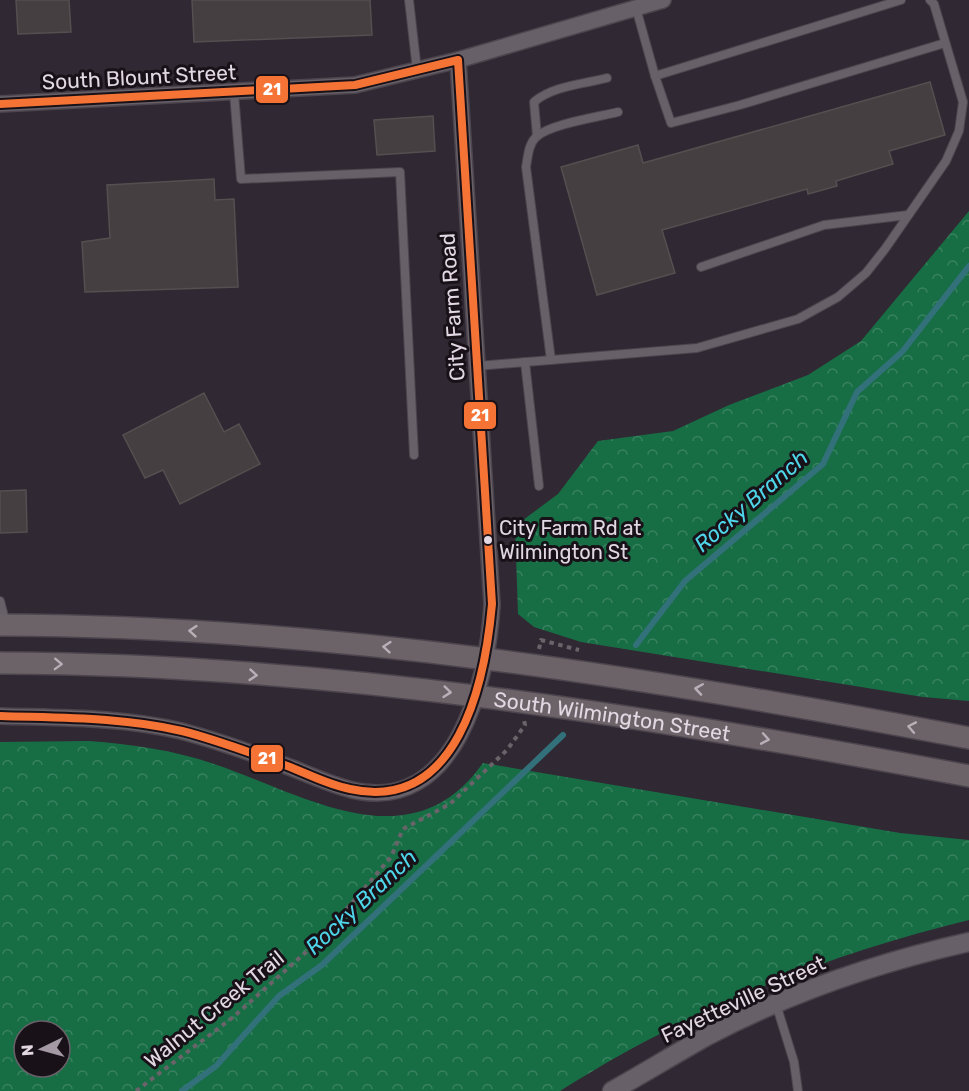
<svg xmlns="http://www.w3.org/2000/svg" width="969" height="1091" font-family="Rubik,sans-serif">
<style>
.forest{fill:url(#forest-crowns);fill-rule:evenodd}
.lines{fill:none;stroke-linecap:round;stroke-linejoin:round}
.stream{stroke:#32707a;stroke-width:6}
.building{fill:#463f41;stroke:#554f50;stroke-width:1.5}
.service-casing{stroke:#4d454e;stroke-width:10}
.minor-casing{stroke:#4d454e;stroke-width:18}
.tertiary-casing{stroke:#4d454e;stroke-width:21}
.secondary-casing{stroke:#4d454e;stroke-width:24}
.path{stroke:#6a646a;stroke-width:4;stroke-dasharray:4.5 4.5;stroke-linecap:butt}
.service{stroke:#676068;stroke-width:8}
.minor{stroke:#676068;stroke-width:15}
.tertiary{stroke:#676068;stroke-width:18}
.secondary{stroke:#6c6368;stroke-width:21}
.bus-1-casing{stroke:#181118;stroke-width:12}
.bus-1{stroke:#f57335;stroke-width:8}
.oneway{stroke:#b9afb8}
.bus-dot{fill:#e2d8e3;stroke:#181118;stroke-width:2}
.labels{text-anchor:middle;dominant-baseline:central;stroke-width:6;stroke-linejoin:round;paint-order:stroke}
.bus-label{font-size:20px;fill:#e2d8e3;stroke:#181118;text-anchor:start}
.street-label{font-size:21px;fill:#e2d8e3;stroke:#181118}
.water-label{font-size:22px;font-style:italic;fill:#4ed5e8;stroke:#181118}
.line-badge{stroke:#181118;stroke-width:2}
.badge-label{font-size:16px;text-anchor:middle;font-weight:bold;fill:#fff}
</style>
<defs>
<pattern id="forest-crowns" width="20" height="18" patternUnits="userSpaceOnUse" patternTransform="scale(1.5)"><rect width="20" height="18" fill="#176e45"/><path d="M2 6a3 3 0 1 1 6 0M12 15a3 3 0 1 1 6 0" fill="none" stroke="#388260"/></pattern>
</defs>
<rect width="100%" height="100%" fill="#302832"/>
<g class="forest">
<polygon points="969,211 969,701 923,697 581,642 534,627 518,614 515,526 558,494 598,441 673,431 729,405 808,375 861,341"/>
<path d="M89,741C131,744 173,750 214,764C304,794 411,865 483,763L900,833L969,840V920C825,955 686,1011 560,1091H0V742ZM24,1031H60V1067H24Z"/>
</g>
<g class="lines">
<g class="stream">
<polyline points="636,645 685,581 823,464 857,392 902,352 969,266"/>
<polyline points="182,1091 216,1066 279,996 322,965 563,735"/>
</g>
</g>
<g class="building">
<polygon points="16,0 69,0 71,32 18,34"/>
<polygon points="192,0 370,0 372,35 194,42"/>
<polygon points="930,82 945,135 889,151 893,164 836,181 837,186 808,194 807,189 662,230 675,273 597,295 561,167 638,145 643,163"/>
<polygon points="433,116 435,151 377,155 374,120"/>
<polygon points="214,179 215,200 234,199 238,287 85,292 82,242 110,238 107,185"/>
<polygon points="204,393 224,432 239,424 260,464 180,504 163,470 145,478 123,435"/>
<polygon points="26,490 27,532 0,533 0,491"/>
</g>
<g class="lines">
<g class="service-casing">
<g id="service">
<polyline points="409,0 417,70"/>
<polyline points="636,8 655,76 901,0"/>
<polyline points="655,76 671,123 740,105 945,43"/>
<polyline points="234,93 241,179 400,172 414,455"/>
<path d="M537,136L534,102C552,86 584,84 607,78"/>
<polyline points="701,267 824,225 908,215"/>
<path d="M551,360L526,167C528,157 528,145 536,137C550,124 598,117 618,112"/>
<polyline points="525,362 539,486"/>
<polyline points="477,366 697,348 798,319 838,297 866,273 885,249 946,161 959,131 963,102 934,4 930,0"/>
<polyline points="0,601 6,624"/>
<polyline points="776,1004 794,1062 798,1091"/>
</g>
</g>
<g class="minor-casing">
<g id="minor">
<polyline points="0,104 355,85 458,60 663,0"/>
<path d="M0,716C60,718 122,717 181,731C219,741 255,754 292,768C312,776 332,785 352,790C456,815 488,681 492,604L458,60"/>
</g>
</g>
<g class="tertiary-casing">
<path id="tertiary" d="M612,1091C644,1073 675,1054 707,1036C789,993 879,962 969,942"/>
</g>
<g class="secondary-casing">
<g id="secondary">
<path d="M0,625C326,626 649,677 969,738"/>
<path id="s1" d="M0,663C326,664 649,716 969,776"/>
</g>
</g>
<g class="path">
<polyline points="539,649 541,640 579,650"/>
<polyline points="136,1091 232,1018 322,938 391,857 403,829 450,804 507,750 525,725 524,720"/>
</g>
<use href="#service" class="service"/>
<use href="#minor" class="minor"/>
<use href="#tertiary" class="tertiary"/>
<use href="#secondary" class="secondary"/>
<g class="bus-1-casing">
<path id="bus-1" d="M0,104L355,85L458,60L492,604C485,683 458,813 350,789C329,785 310,775 290,767C254,754 218,740 182,731C122,717 60,718 0,716"/>
</g>
<use href="#bus-1" class="bus-1"/>
</g>
<defs><path id="oneway-chevron" d="M-2-3.5L2.5 0L-2 3.5" fill="none" stroke-width="1.6" stroke-linecap="round" stroke-linejoin="round" transform="scale(1.5)"/></defs>
<g class="oneway">
<use href="#oneway-chevron" transform="translate(193 631) rotate(-175)"/>
<use href="#oneway-chevron" transform="translate(387 647) rotate(-175)"/>
<use href="#oneway-chevron" transform="translate(58 664) rotate(2)"/>
<use href="#oneway-chevron" transform="translate(253 675) rotate(5)"/>
<use href="#oneway-chevron" transform="translate(699 689) rotate(-171)"/>
<use href="#oneway-chevron" transform="translate(447 692) rotate(6)"/>
<use href="#oneway-chevron" transform="translate(912 727) rotate(-169)"/>
<use href="#oneway-chevron" transform="translate(765 739) rotate(10)"/>
</g>
<circle class="bus-dot" cx="488" cy="540" r="5"/>
<g class="labels">
<g class="bus-label">
<text x="499" y="528">City Farm Rd at<tspan x="499" dy="24">Wilmington St</tspan></text>
</g>
<g class="street-label">
<text transform="translate(139 77) rotate(-3)">South Blount Street</text>
<text transform="translate(452 307) rotate(-94)">City Farm Road</text>
<text stroke="none"><textPath href="#s1" startOffset="615">South Wilmington Street</textPath></text>
<text transform="translate(743 999) rotate(-25)">Fayetteville Street</text>
<text transform="translate(214 1009) rotate(-39)">Walnut Creek Trail</text>
</g>
<g class="water-label">
<text transform="translate(751 501) rotate(-41)">Rocky Branch</text>
<text transform="translate(361 902) rotate(-43)">Rocky Branch</text>
</g>
</g>
<g class="line-badge">
<rect x="255" y="75" width="34" height="29" rx="6" fill="#f57335"/>
<rect x="463" y="401" width="34" height="29" rx="6" fill="#f57335"/>
<rect x="250" y="744" width="34" height="29" rx="6" fill="#f57335"/>
</g>
<g class="badge-label">
<text x="272" y="95">21</text>
<text x="480" y="421">21</text>
<text x="267" y="764">21</text>
</g>
<g transform="translate(42 1049) rotate(265)"><circle r="28" fill="#181118" stroke="#696169" stroke-width="1.5"/>
<path d="M0-4.5L10 22L0 15L-10 22Z" fill="#a49aa5"/>
<text y="-9" font-size="16" font-weight="bold" text-anchor="middle" fill="#e2d8e3">N</text>
</g>
</svg>
